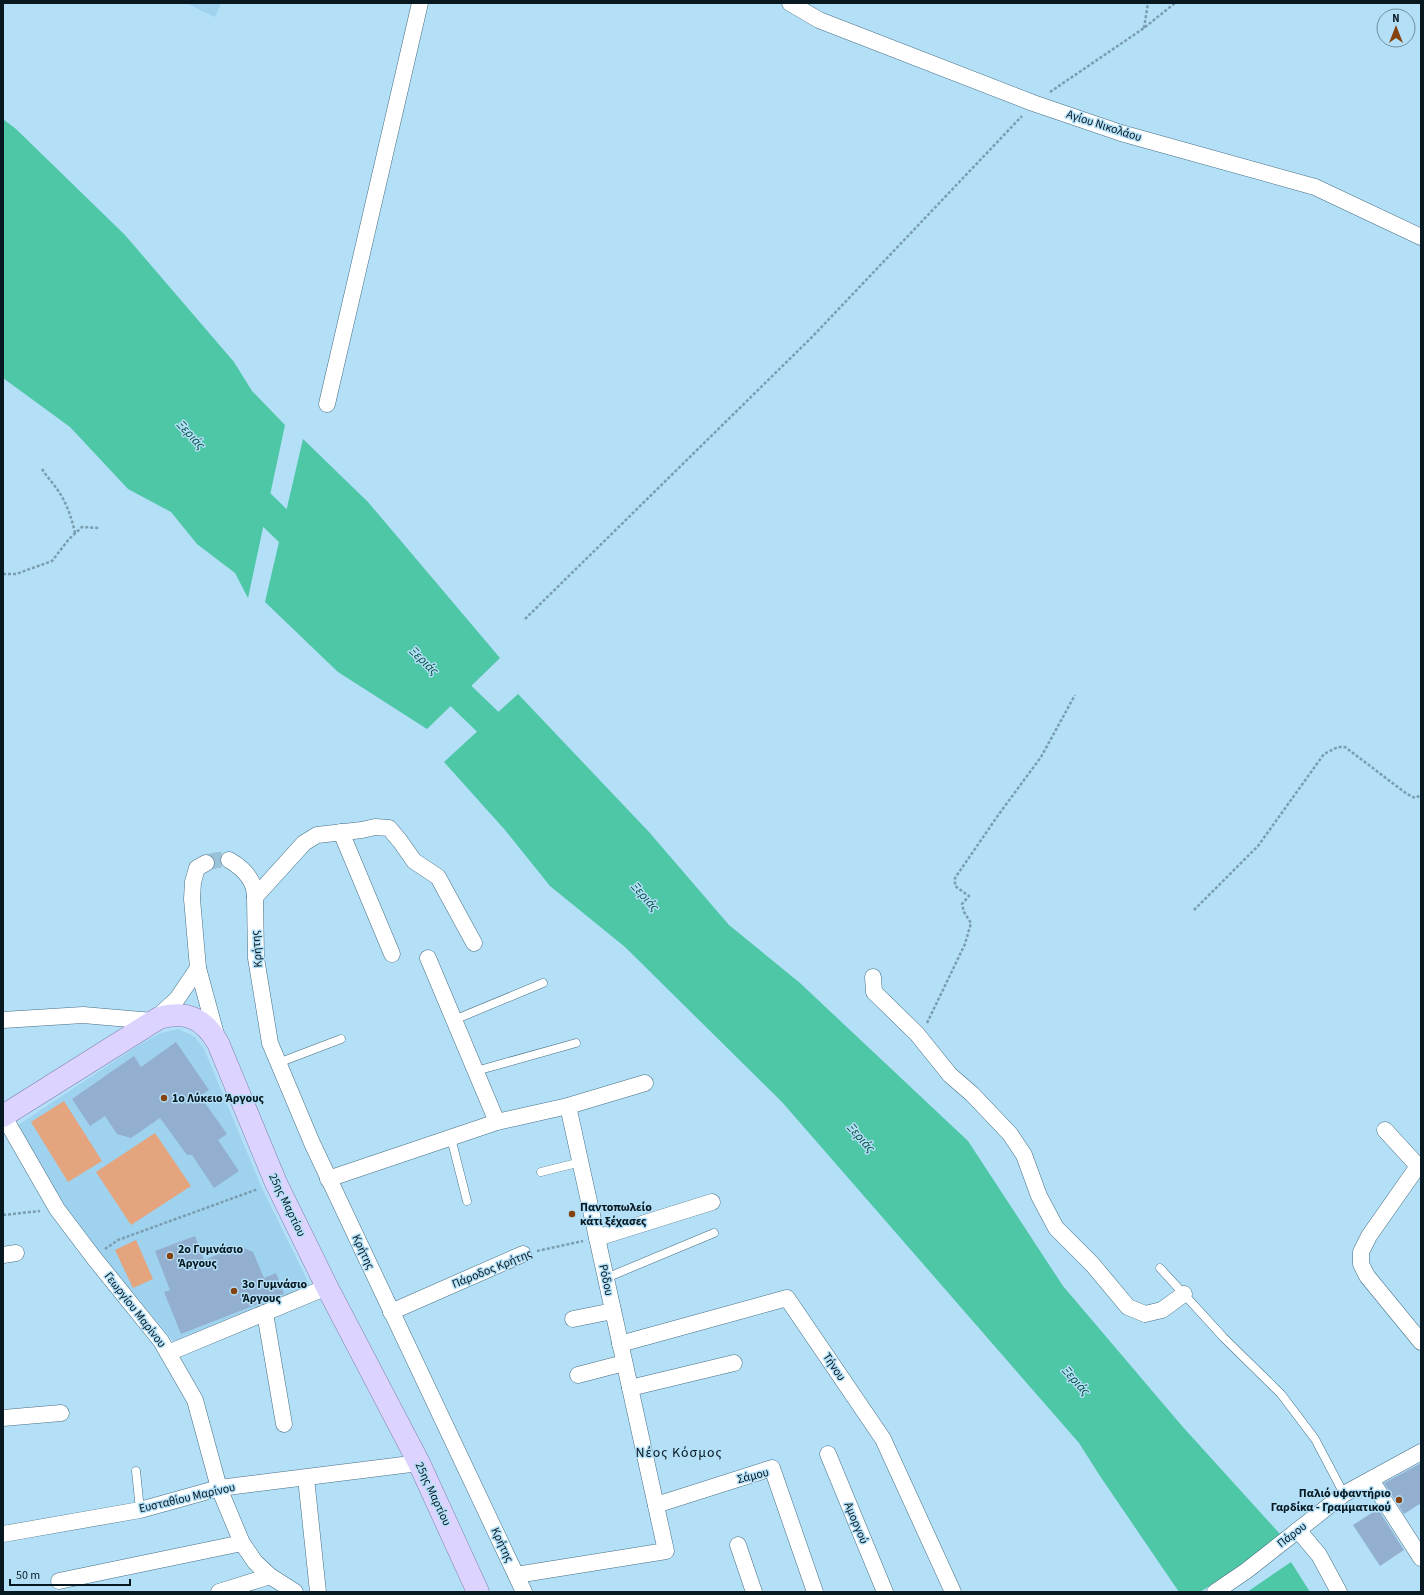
<svg xmlns="http://www.w3.org/2000/svg" width="1424" height="1595" font-family="'Source Sans 3',sans-serif">
<style>
.built{fill:#9fd2ee}
.green{fill:#e4a47d}
.water{fill:#4ec7a7}
.lines{fill:none;stroke-linecap:round;stroke-linejoin:round}
.river{stroke:#4ec7a7;stroke-width:29}
.building{fill:#93afcf}
.street-tunnel{stroke:#99c1d7;stroke-width:16;stroke-dasharray:16 8;stroke-linecap:butt}
.lane-casing{stroke:#466f84;stroke-width:9}
.street-casing{stroke:#466f84;stroke-width:17}
.primary-casing{stroke:#827fb0;stroke-width:23}
.path{stroke:#7a9daf;stroke-width:2.5;stroke-dasharray:3 2;stroke-linecap:butt}
.lane{stroke:#fff;stroke-width:8}
.street{stroke:#fff;stroke-width:16}
.primary{stroke:#dcd4fe;stroke-width:22}
.poi-dot{fill:#84420f;stroke:#b3dff7;stroke-width:1.5}
.labels{text-anchor:middle;dominant-baseline:central;stroke-width:3;stroke-linejoin:round;paint-order:stroke}
.street-label{font-size:12px;fill:#071820;stroke:#b3dff7}
.poi-label{font-size:12px;font-weight:bold;fill:#071820;stroke:#b3dff7;text-anchor:start}
.water-label{font-size:13px;font-style:italic;fill:#044e3e;stroke:#b3dff7}
.quarter-label{font-size:14px;letter-spacing:1px;fill:#071820;stroke:#b3dff7}
</style>
<rect width="100%" height="100%" fill="#b3dff7"/>
<g class="built">
<polygon points="186,3 221,3 215,17"/>
<polygon points="179,1029 195,1037 204,1049 261,1186 312,1290 174,1342 103,1257 9,1131 139,1045 161,1033"/>
</g>
<g class="green">
<polygon points="64,1101 102,1161 68,1182 31,1122"/>
<polygon points="155,1133 191,1186 131,1225 96,1172"/>
<polygon points="136,1240 153,1279 133,1288 115,1250"/>
</g>
<g class="water">
<polygon points="3,119 16,129 125,235 234,362 252,391 285,425 248,598 235,573 197,544 171,512 128,489 70,427 3,378"/>
<polygon points="303,439 368,502 500,658 427,729 338,672 265,602"/>
<polygon points="518,694 649,832 729,925 800,983 968,1141 1063,1286 1182,1426 1280,1534 1250,1561 1200,1592 1179,1592 1100,1476 1079,1443 782,1102 625,947 550,886 505,830 444,762"/>
<polygon points="1291,1562 1310,1592 1247,1592"/>
</g>
<g class="lines">
<g class="river">
<polyline points="238,482 312,554"/>
<polyline points="433,669 488,722 514,751"/>
</g>
</g>
<g class="building">
<polygon points="176,1042 209,1090 200,1096 227,1134 218,1140 239,1171 214,1188 192,1155 187,1155 160,1118 131,1138 117,1134 105,1116 90,1126 72,1099 134,1056 141,1067"/>
<polygon points="195,1236 204,1260 239,1246 253,1252 264,1278 276,1273 284,1294 181,1334 164,1292 170,1290 155,1251"/>
<polygon points="1421,1463 1421,1503 1404,1514 1384,1483"/>
<polygon points="1378,1509 1404,1550 1380,1566 1353,1525"/>
</g>
<g class="lines">
<polyline class="street-tunnel" points="206,863 217,860 229,860"/>
<g class="lane-casing">
<g id="lane">
<polyline points="454,1020 543,983"/>
<polyline points="278,1063 341,1039"/>
<polyline points="476,1071 576,1043"/>
<polyline points="451,1138 467,1201"/>
<polyline points="541,1172 581,1162"/>
<polyline points="1160,1268 1224,1338 1281,1394 1315,1439 1344,1494"/>
<polyline points="606,1278 714,1233"/>
<polyline points="136,1471 140,1510"/>
</g>
</g>
<g class="street-casing">
<g id="street">
<polyline points="790,3 819,20 1033,103 1121,133 1315,187 1421,237"/>
<polyline points="327,404 420,3"/>
<polyline points="341,832 392,954"/>
<path d="M229,860C243,868 255,880 255,897"/>
<polyline points="206,863 197,868 193,882 192,899 198,968 217,1038"/>
<polyline points="474,943 438,877 414,861 400,841 389,828 375,827 362,830 317,835 304,843 255,897 256,958 270,1043 312,1143 524,1592"/>
<polyline points="428,958 497,1122"/>
<polyline points="873,977 874,992 917,1034 950,1075 972,1094 1010,1134 1024,1155 1039,1196 1056,1228 1092,1264 1128,1307 1145,1314 1162,1310 1184,1294"/>
<polyline points="3,1020 83,1015 153,1021 177,999 198,968"/>
<polyline points="3,1115 57,1209 94,1258 161,1341 195,1400 219,1488 242,1543 255,1562 270,1576 295,1592"/>
<polyline points="1385,1130 1418,1166 1369,1236 1361,1252 1361,1264 1367,1276 1421,1342"/>
<polyline points="328,1179 497,1122 568,1106 645,1083"/>
<polyline points="597,1238 712,1202"/>
<polyline points="3,1255 16,1253"/>
<polyline points="391,1312 523,1254"/>
<polyline points="265,1313 284,1424"/>
<polyline points="573,1319 613,1311"/>
<polyline points="620,1344 787,1298 883,1439 953,1592"/>
<polyline points="168,1353 327,1287"/>
<polyline points="578,1375 624,1363"/>
<polyline points="630,1388 734,1363"/>
<polyline points="3,1418 61,1413"/>
<polyline points="828,1454 885,1592"/>
<polyline points="306,1478 318,1592"/>
<polyline points="1371,1480 1421,1558"/>
<polyline points="656,1505 772,1468 815,1592"/>
<polyline points="1298,1530 1319,1555 1339,1592"/>
<polyline points="3,1534 140,1510 219,1488 419,1463"/>
<polyline points="738,1545 754,1592"/>
<polyline points="516,1575 666,1551 568,1106"/>
<polyline points="59,1581 242,1543"/>
<polyline points="219,1592 270,1576"/>
<polyline points="1215,1592 1246,1571 1344,1494 1421,1452"/>
</g>
</g>
<g class="primary-casing">
<path id="primary" d="M3,1116L159,1018C187,1010 204,1019 218,1043L276,1183L327,1287L419,1463L478,1592"/>
</g>
<g class="path">
<polyline points="1144,28 1148,3"/>
<polyline points="1050,92 1144,28 1175,3"/>
<path d="M42,469C47,477 54,484 59,492C67,504 72,519 75,533"/>
<polyline points="3,574 16,574 52,561 69,539 82,527 99,528"/>
<polyline points="525,619 812,337 1022,116"/>
<polyline points="1194,910 1258,846 1324,754 1338,747 1345,747 1407,794 1415,798 1421,795"/>
<polyline points="927,1023 965,944 971,923 964,912 962,904 969,896 955,886 955,878 999,814 1041,757 1075,695"/>
<polyline points="3,1215 40,1211"/>
<polyline points="105,1249 118,1240 258,1189"/>
<polyline points="537,1251 583,1241"/>
</g>
<use href="#lane" class="lane"/>
<use href="#street" class="street"/>
<use href="#primary" class="primary"/>
</g>
<g class="poi-dot">
<circle cx="164" cy="1098" r="4"/>
<circle cx="572" cy="1214" r="4"/>
<circle cx="170" cy="1256" r="4"/>
<circle cx="234" cy="1291" r="4"/>
<circle cx="1399" cy="1500" r="4"/>
</g>
<g class="labels">
<g class="street-label">
<text transform="translate(1104 126) rotate(18)">Αγίου Νικολάου</text>
<text transform="translate(257 949) rotate(-95)">Κρήτης</text>
<text transform="translate(287 1205) rotate(64)">25ης Μαρτίου</text>
<text transform="translate(363 1252) rotate(65)">Κρήτης</text>
<text transform="translate(492 1269) rotate(-22)">Πάροδος Κρήτης</text>
<text transform="translate(606 1280) rotate(78)">Ρόδου</text>
<text transform="translate(135 1310) rotate(52)">Γεωργίου Μαρίνου</text>
<text transform="translate(834 1367) rotate(56)">Τήνου</text>
<text transform="translate(753 1476) rotate(-14)">Σάμου</text>
<text transform="translate(433 1494) rotate(65)">25ης Μαρτίου</text>
<text transform="translate(187 1498) rotate(-13)">Ευσταθίου Μαρίνου</text>
<text transform="translate(856 1523) rotate(67)">Αμοργού</text>
<text transform="translate(1292 1535) rotate(-38)">Πάρου</text>
<text transform="translate(502 1545) rotate(65)">Κρήτης</text>
</g>
<g class="poi-label">
<text x="172" y="1098">1ο Λύκειο Άργους</text>
<text x="580" y="1207">Παντοπωλείο<tspan x="580" dy="14">κάτι ξέχασες</tspan></text>
<text x="178" y="1249">2ο Γυμνάσιο<tspan x="178" dy="14">Άργους</tspan></text>
<text x="242" y="1284">3ο Γυμνάσιο<tspan x="242" dy="14">Άργους</tspan></text>
<text x="1391" y="1493" text-anchor="end">Παλιό υφαντήριο<tspan x="1391" dy="14">Γαρδίκα - Γραμματικού</tspan></text>
</g>
<g class="water-label">
<text transform="translate(191 435) rotate(47)">Ξεριάς</text>
<text transform="translate(424 661) rotate(44)">Ξεριάς</text>
<text transform="translate(645 897) rotate(48)">Ξεριάς</text>
<text transform="translate(861 1138) rotate(48)">Ξεριάς</text>
<text transform="translate(1076 1381) rotate(48)">Ξεριάς</text>
</g>
<g class="quarter-label">
<text x="679" y="1453">Νέος Κόσμος</text>
</g>
</g>
<rect width="1424" height="1595" fill="none" stroke="#071820" stroke-width="8"/>
<g transform="translate(1396 28)"><circle r="19" fill="#b3dff7" stroke="#6e8fa1"/>
<path d="M0-3L7 15L0 10L-7 15Z" fill="#84420f"/>
<text y="-6" font-size="11" font-weight="bold" text-anchor="middle" fill="#071820">N</text>
</g>
<path d="M10 1579v6h120v-6" fill="none" stroke="#071820" stroke-width="2"/>
<text x="16" y="1579" font-size="12" fill="#071820" stroke="#b3dff7" stroke-width="3" paint-order="stroke">50 m</text>
</svg>
